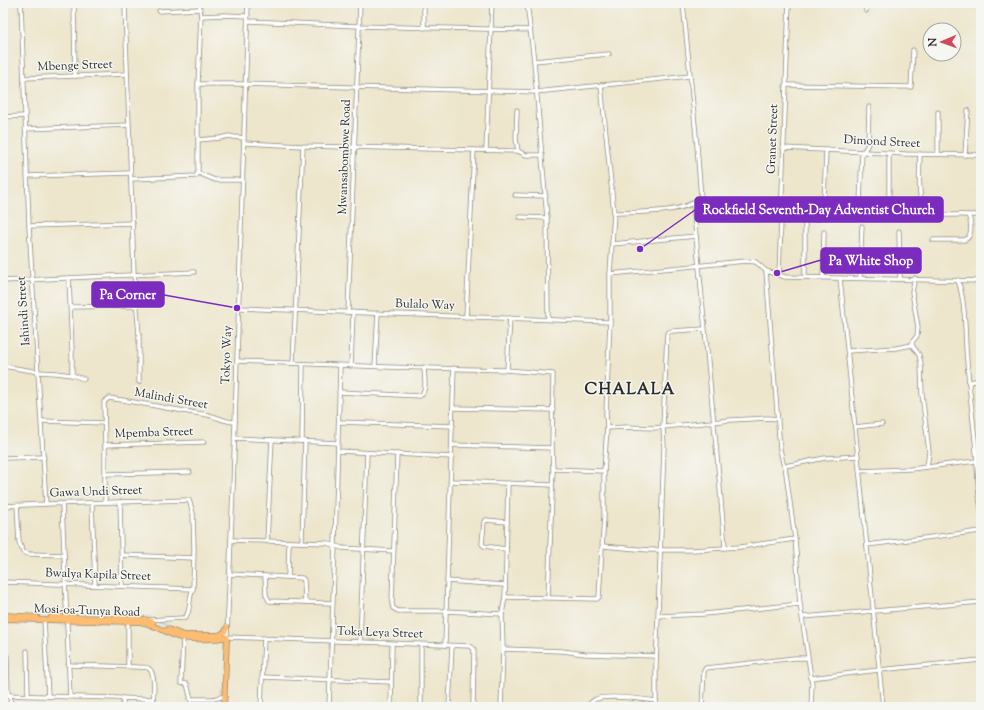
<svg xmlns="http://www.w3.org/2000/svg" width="984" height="710" font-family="'Sorts Mill Goudy',serif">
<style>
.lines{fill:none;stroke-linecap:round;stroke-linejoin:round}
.stream{stroke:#64abdb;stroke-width:1}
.minor-casing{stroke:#8c887c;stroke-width:5}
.major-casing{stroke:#8c887c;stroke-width:6}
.minor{stroke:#fff;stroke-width:3.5}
.major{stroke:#fdbc70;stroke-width:4.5}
.labels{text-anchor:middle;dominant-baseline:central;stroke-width:3;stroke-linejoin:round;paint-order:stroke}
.street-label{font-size:12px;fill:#2b2b2b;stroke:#f6f6f2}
.district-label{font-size:16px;font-weight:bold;letter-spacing:1px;fill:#2b2b2b;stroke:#f6f6f2}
.leader{fill:none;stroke:#7b2cbf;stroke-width:1.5}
.callout-dot{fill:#7b2cbf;stroke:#f6f6f2;stroke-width:1.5}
.callout{fill:#7b2cbf;stroke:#7b2cbf;stroke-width:1.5}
.callout-label{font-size:13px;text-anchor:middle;font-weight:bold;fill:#fff}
</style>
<rect width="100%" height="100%" fill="#f6f6f2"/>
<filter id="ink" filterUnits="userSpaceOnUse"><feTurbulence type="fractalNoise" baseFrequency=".025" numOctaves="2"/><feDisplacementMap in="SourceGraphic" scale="8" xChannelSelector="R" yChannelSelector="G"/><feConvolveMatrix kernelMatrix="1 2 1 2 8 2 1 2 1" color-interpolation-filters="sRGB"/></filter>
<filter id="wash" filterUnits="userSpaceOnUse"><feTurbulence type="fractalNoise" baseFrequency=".012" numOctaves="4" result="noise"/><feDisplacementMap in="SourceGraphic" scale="16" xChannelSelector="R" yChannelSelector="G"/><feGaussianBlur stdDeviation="0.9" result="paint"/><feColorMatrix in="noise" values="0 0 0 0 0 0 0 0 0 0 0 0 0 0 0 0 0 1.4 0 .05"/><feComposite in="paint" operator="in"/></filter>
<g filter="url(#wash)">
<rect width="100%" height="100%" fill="#ede6cc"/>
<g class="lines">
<g class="stream">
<polyline points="38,615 50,615"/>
<polyline points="59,615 63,611"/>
<polyline points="107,615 115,615"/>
<polyline points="118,615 123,616"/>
<polyline points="135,616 140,616"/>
<polyline points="143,616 144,616"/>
<polyline points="146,617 151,617"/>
<polyline points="13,621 18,622"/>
<polyline points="157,621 185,633"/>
<polyline points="21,622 28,622"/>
<polyline points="30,622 33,622"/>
<polyline points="36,622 43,622"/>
<polyline points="47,623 56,622"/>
<polyline points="59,623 65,626"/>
<polyline points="70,626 73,623 77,623"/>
<polyline points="150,627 158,630"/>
</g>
</g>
</g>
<g filter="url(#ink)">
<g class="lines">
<g class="minor-casing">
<g id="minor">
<polyline points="21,3 29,226 46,504"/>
<polyline points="74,3 75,76"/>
<polyline points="127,3 125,7 134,274 139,335 139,382"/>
<polyline points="248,3 233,488 227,637 470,646 474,649 473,707"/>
<polyline points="527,3 534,61 547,218 548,319"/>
<polyline points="527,4 540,3"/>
<polyline points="159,11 199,9"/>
<polyline points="866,11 866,3"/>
<polyline points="201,16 225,15 248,16"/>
<polyline points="248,21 358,26 530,30"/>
<polyline points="424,28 424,3"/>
<polyline points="534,61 609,54"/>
<polyline points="24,78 127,74"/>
<polyline points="198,84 241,84 536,92 690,76"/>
<polyline points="601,85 614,213 610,274"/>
<polyline points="785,85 911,87 913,50"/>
<polyline points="517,110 516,139 518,151"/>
<polyline points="3,117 25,116"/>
<polyline points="25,129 129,125"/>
<polyline points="198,140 220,138 229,136 234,137 244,138"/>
<polyline points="244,143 303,146 474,150 466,317"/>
<polyline points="783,148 906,154 981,155"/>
<polyline points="474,150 518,151 526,155 542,155"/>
<polyline points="486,150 492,3"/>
<polyline points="864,151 868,144 869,107"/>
<path d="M920,154C920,166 916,209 928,213C940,217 954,214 966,215H968C971,220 972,231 969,236C968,239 966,239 964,240H933"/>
<polyline points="938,154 938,112"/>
<polyline points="965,155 968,110"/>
<polyline points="198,173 198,84 201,16 199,3"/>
<polyline points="198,173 215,180 243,180"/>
<polyline points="27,176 131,173"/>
<polyline points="131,179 196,176 198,173"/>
<polyline points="515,195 546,196"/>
<polyline points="824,202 826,150"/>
<polyline points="693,204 719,477 725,547"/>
<polyline points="860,204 862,151"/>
<polyline points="889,205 889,153"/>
<path d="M614,213C638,212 682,214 701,198L697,146L683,3"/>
<polyline points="967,215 981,215"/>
<polyline points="520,217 547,218"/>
<polyline points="29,226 133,223"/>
<polyline points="899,231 900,278"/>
<polyline points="612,244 696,236"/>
<polyline points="766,271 780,449 783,463 785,466 795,539 800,604 812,684 811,707"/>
<polyline points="779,275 789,3"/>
<polyline points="805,276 805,221 806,219 818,219"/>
<polyline points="823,277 824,232"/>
<polyline points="840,278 883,707"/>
<polyline points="860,278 862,226"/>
<polyline points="915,278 912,292 918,327 917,336 912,342 912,345 919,355 921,364 922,394 929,452 927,467"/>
<polyline points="69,279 72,350 72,375 84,379"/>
<path d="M958,280C965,302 965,325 966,347C968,382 973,416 976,451C978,471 977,490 981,509"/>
<polyline points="3,281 194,272"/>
<polyline points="71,307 137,306"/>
<polyline points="239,308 610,322"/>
<polyline points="348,312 360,3"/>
<polyline points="848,351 896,348 912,345"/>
<polyline points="237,361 387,367 507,370 553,374 552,448 553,469 548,598"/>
<polyline points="293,363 303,146"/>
<polyline points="3,366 39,372 56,373 72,375"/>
<polyline points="351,366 353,312"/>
<polyline points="375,366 378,313"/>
<polyline points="507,370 510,318"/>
<polyline points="969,382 981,380"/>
<path d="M339,392L420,396C428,390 424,376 424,367"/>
<polyline points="453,408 553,410"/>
<polyline points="42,421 104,423"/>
<polyline points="339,422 453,426"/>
<polyline points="855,427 882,424"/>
<polyline points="607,428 626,427 654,428 731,420 768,418 778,419"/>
<polyline points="234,438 338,443"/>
<polyline points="302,441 303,364"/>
<polyline points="105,445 204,442"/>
<polyline points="452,445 552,448"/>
<polyline points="338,451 452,457"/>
<polyline points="397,454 392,603 393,608 398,611 446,611 502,614"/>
<polyline points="3,458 44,457"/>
<polyline points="785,466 825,458 858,456"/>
<polyline points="553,469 604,471"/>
<polyline points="859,471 911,469 976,461"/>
<polyline points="105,474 190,472"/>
<polyline points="451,481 552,485"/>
<path d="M105,502V445L104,402L109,398C142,403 175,410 208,415C218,417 225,422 235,422"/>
<polyline points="120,502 122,586"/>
<polyline points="92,503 95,585"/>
<polyline points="62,504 70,697"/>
<polyline points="17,505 19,542 23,552 29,554 64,555"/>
<path d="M3,506L46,504L189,500L193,513L194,549L193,589C188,598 192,610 185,618H183L148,620"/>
<polyline points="231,540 327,543 342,548 393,551"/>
<polyline points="267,541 272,440"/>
<polyline points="302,542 305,441"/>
<polyline points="867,545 981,531"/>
<polyline points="603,546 649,550 693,550 740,547 795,539"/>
<polyline points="506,549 484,546 482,544 484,522 486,520 507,522"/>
<polyline points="122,555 193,558"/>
<polyline points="229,574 302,578 304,580 305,602"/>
<polyline points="265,576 266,595 269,601 333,603"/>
<polyline points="288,577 289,542"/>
<polyline points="447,581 504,585"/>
<polyline points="3,582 193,589"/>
<polyline points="505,597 597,599 599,597 604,516 604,471 607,428 606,413 610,322 610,274 746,261 756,262 766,271 785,277 981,281"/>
<polyline points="658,616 664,447 663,427 667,334 669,332 672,331 704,329"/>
<polyline points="803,617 981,602"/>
<polyline points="44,620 48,696"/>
<polyline points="128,621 128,667"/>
<polyline points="183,638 181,683 187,684 193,707"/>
<polyline points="360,642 367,453"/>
<polyline points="421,645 421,707"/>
<polyline points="445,645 454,368"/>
<polyline points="503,649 562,651 585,654 656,656"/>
<polyline points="27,651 28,695"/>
<polyline points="7,656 8,695"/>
<path d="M68,665L138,667C141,667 145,667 148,668C157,672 153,698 153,707"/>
<polyline points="262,677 391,682"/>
<polyline points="810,678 879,670 981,660"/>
<polyline points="3,695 153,699"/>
<polyline points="10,695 11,707"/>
<polyline points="123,698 123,707"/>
<polyline points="190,699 213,699 225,696"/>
<polyline points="261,707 264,638"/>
<polyline points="329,707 335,546 340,366"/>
<polyline points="391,707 392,644"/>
<polyline points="449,707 452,646"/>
<polyline points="501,707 503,649 502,614 505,597 508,483"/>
<path d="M586,707C589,704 592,701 596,699C608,695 642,699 656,701"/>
<polyline points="656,707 656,665 658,616 705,614 800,604"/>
<polyline points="702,707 704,671 706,668 795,658 807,658"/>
</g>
</g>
<g class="major-casing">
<g id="major">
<polyline points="3,615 37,617"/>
<polyline points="51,617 128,618 144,619 153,622"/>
<path d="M3,619L140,622C154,624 165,632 177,637C185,640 219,640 227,637"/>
<polyline points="168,629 183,635 222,635"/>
<polyline points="219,635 225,632 227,627"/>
<polyline points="224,707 227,637"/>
</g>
</g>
<use href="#minor" class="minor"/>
<use href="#major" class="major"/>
</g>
</g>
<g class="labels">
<g class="street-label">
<text transform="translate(75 66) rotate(-2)">Mbenge Street</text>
<text transform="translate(773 139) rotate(-88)">Granet Street</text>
<text transform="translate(882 142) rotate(3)">Dimond Street</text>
<text transform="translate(345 157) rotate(-88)">Mwansabombwe Road</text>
<text transform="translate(425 305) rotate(2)">Bulalo Way</text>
<text transform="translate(24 311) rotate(-94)">Ishindi Street</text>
<text transform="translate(227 355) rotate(-88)">Tokyo Way</text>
<text transform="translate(171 399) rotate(10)">Malindi Street</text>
<text transform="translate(154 433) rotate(-2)">Mpemba Street</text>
<text transform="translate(96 492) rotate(-2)">Gawa Undi Street</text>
<text transform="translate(98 575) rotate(2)">Bwalya Kapila Street</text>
<text transform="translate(87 611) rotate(2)">Mosi-oa-Tunya Road</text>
<text transform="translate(380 633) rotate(2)">Toka Leya Street</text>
</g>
<g class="district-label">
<text x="630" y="390">CHALALA</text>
</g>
</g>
<path class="leader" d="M640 249L695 210M777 273L821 260M237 308L164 295"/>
<g class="callout-dot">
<circle cx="640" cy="249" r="4"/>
<circle cx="777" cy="273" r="4"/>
<circle cx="237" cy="308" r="4"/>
</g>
<g class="callout">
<rect x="695" y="197" width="248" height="25" rx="4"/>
<rect x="821" y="248" width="100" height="25" rx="4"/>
<rect x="92" y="282" width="72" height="25" rx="4"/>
</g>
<g class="callout-label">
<text x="819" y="214">Rockfield Seventh-Day Adventist Church</text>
<text x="871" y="265">Pa White Shop</text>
<text x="128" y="299">Pa Corner</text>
</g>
<rect width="984" height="710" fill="none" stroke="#f6f6f2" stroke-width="16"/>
<g transform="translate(942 42) rotate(268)"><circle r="19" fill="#f6f6f2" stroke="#a5a5a2"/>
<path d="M0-3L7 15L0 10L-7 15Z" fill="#d1495b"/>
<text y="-6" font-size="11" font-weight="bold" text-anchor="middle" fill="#2b2b2b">N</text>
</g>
</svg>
